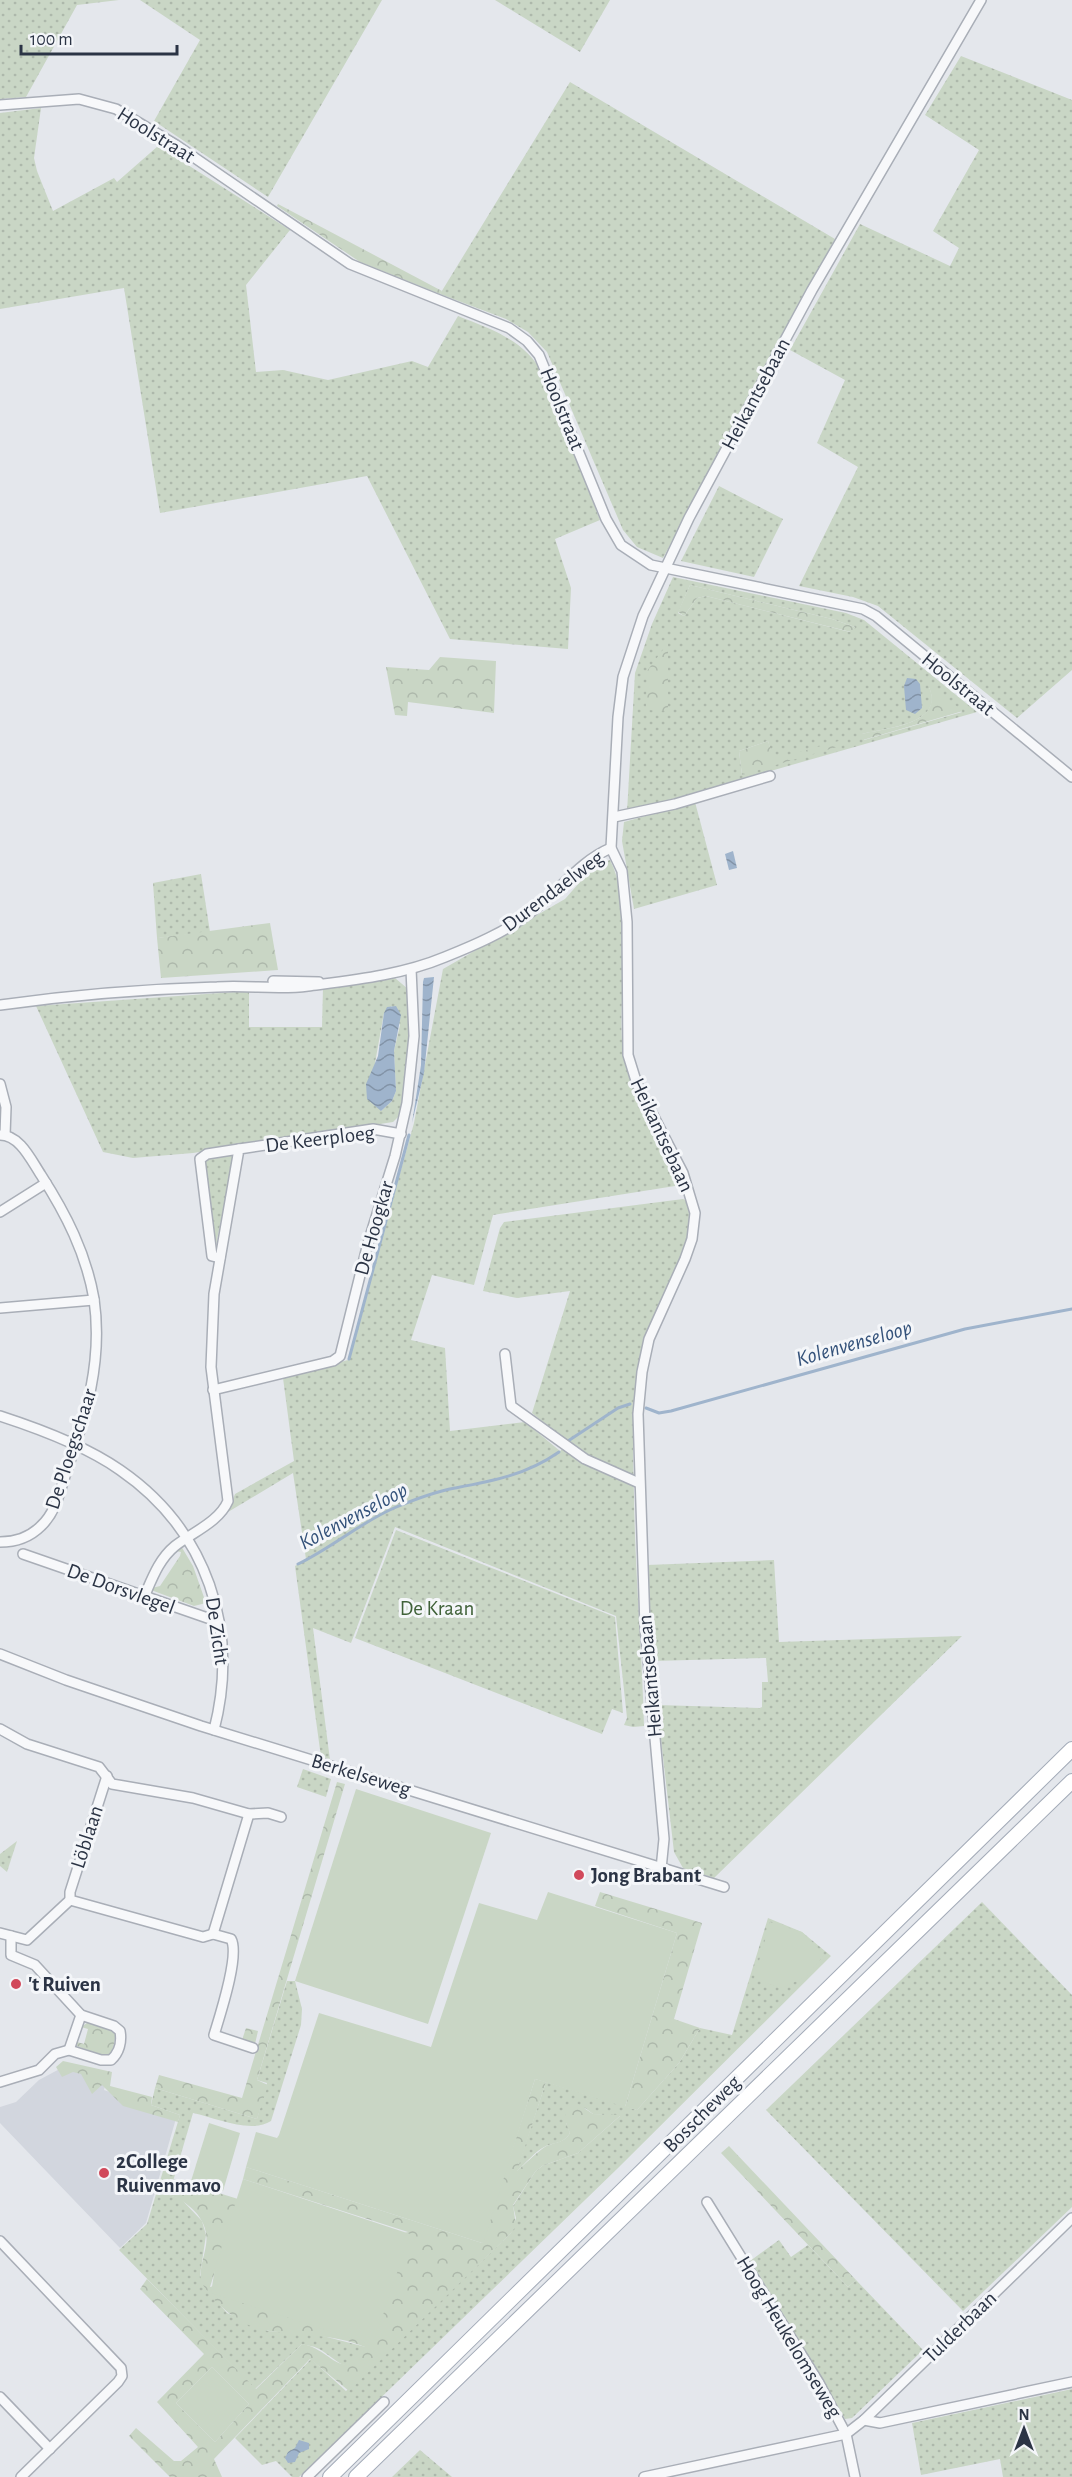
<svg xmlns="http://www.w3.org/2000/svg" width="1072" height="2477" font-family="'Alegreya Sans',sans-serif">
<style>
.built{fill:#d2d6de}
.grass{fill:url(#grass-dots);fill-rule:evenodd}
.forest{fill:url(#forest-crowns);fill-rule:evenodd}
.pitch{fill:#c9d6c5}
.water{fill:url(#water-waves)}
.lines{fill:none;stroke-linecap:round;stroke-linejoin:round}
.stream{stroke:#9fb4cc;stroke-width:3}
.street-casing{stroke:#a9aeb7;stroke-width:12}
.primary-casing{stroke:#a3abb8;stroke-width:16}
.street{stroke:#f7f8fa;stroke-width:9}
.primary{stroke:#fff;stroke-width:14}
.poi-dot{fill:#d1495b;stroke:#f4f6f9;stroke-width:2}
.labels{text-anchor:middle;dominant-baseline:central;stroke-width:6;stroke-linejoin:round;paint-order:stroke}
.street-label{font-size:21px;fill:#2b3445;stroke:#f4f6f9}
.park-label{font-size:21px;fill:#3f6138;stroke:#f4f6f9}
.poi-label{font-size:21px;font-weight:bold;fill:#2b3445;stroke:#f4f6f9;text-anchor:start}
.water-label{font-size:22px;font-style:italic;fill:#34527a;stroke:#f4f6f9}
</style>
<defs>
<pattern id="grass-dots" width="8" height="8" patternUnits="userSpaceOnUse" patternTransform="scale(1.5)"><rect width="8" height="8" fill="#c9d6c5"/><path d="M2 2h.1M6 6h.1" fill="none" stroke="#adb8ab" stroke-width="1.8" stroke-linecap="round"/></pattern>
<pattern id="forest-crowns" width="20" height="18" patternUnits="userSpaceOnUse" patternTransform="scale(1.5)"><rect width="20" height="18" fill="#c9d6c5"/><path d="M2 6a3 3 0 1 1 6 0M12 15a3 3 0 1 1 6 0" fill="none" stroke="#adb8ab"/></pattern>
<pattern id="water-waves" width="16" height="10" patternUnits="userSpaceOnUse" patternTransform="scale(1.5)"><rect width="16" height="10" fill="#9fb4cc"/><path d="M0 5q4-4 8 0t8 0" fill="none" stroke="#8293a7"/></pattern>
</defs>
<rect width="100%" height="100%" fill="#e4e7ec"/>
<polygon class="built" points="67,2065 107,2077 104,2090 177,2115 146,2223 120,2248 0,2123 0,2107 16,2102 39,2080"/>
<g class="grass">
<polygon points="0,0 119,0 77,5 26,97 0,99"/>
<polygon points="140,0 382,0 268,197 154,121 200,40"/>
<polygon points="495,0 610,0 580,52"/>
<polygon points="961,56 1072,100 1072,670 1017,718 878,606 853,597 799,586 858,467 817,443 845,380 790,350 860,224 950,266 959,248 933,231 979,150 925,115"/>
<polygon points="570,82 835,239 663,558 637,547 623,530 547,352 528,332 506,319 440,294"/>
<path d="M41,108L34,158L37,171L53,211L114,178L117,182L158,146L290,230L246,285L256,372L283,370L328,380L412,361L428,367L458,316C491,329 525,340 543,374L600,520L555,539L571,588L568,649L450,639L367,476L160,513L124,288L0,309V113Z"/>
<polygon points="719,486 783,519 754,577 681,561"/>
<path d="M673,577L846,613L864,620L977,712L627,812L635,673L652,624ZM690,585L832,619L855,627L850,632L706,596L697,598L684,616L678,613ZM929,687L962,712L864,740L862,734C885,728 946,724 929,687ZM768,741L773,759L742,775L739,751Z"/>
<polygon points="695,802 717,885 634,909 622,841 624,822"/>
<path d="M610,860C637,914 616,995 623,1052C628,1089 661,1135 679,1168L681,1182L675,1186L493,1215L474,1285L432,1275L411,1340L445,1348L450,1431L525,1422L560,1451L570,1444L532,1413L570,1291L517,1298L483,1291L500,1228L504,1222L683,1199L687,1201C697,1241 671,1276 656,1311C648,1329 643,1349 639,1368C631,1409 633,1453 634,1495C635,1572 642,1649 644,1726L633,1727L624,1725L627,1718L616,1616L395,1527L351,1643L313,1628L330,1760L321,1757L295,1566L306,1559L293,1473L228,1512L235,1494L294,1461L283,1378L348,1360L414,1123L443,969L565,899L594,866Z"/>
<polygon points="201,874 210,932 157,938 153,883"/>
<path d="M395,978L408,989L409,1056L400,1115L393,1122L193,1153L133,1158L103,1152L36,1006L249,991V1027H322L323,988ZM392,1006L400,1025L394,1051L396,1091L392,1101L381,1111L375,1063L384,1013Z"/>
<polygon points="231,1155 234,1159 215,1249 204,1163 209,1158"/>
<polygon points="396,1530 615,1617 623,1713 612,1709 602,1734 355,1638"/>
<polygon points="774,1560 779,1642 962,1636 714,1878 683,1868 674,1852 657,1705 760,1708 762,1707 762,1682 768,1682 766,1658 653,1661 647,1565"/>
<polygon points="303,1769 331,1779 326,1797 297,1787"/>
<polygon points="17,1841 7,1872 0,1866 0,1854"/>
<polygon points="982,1902 1072,1995 1072,2207 963,2311 766,2110"/>
<path d="M768,1918L802,1932L831,1956L617,2169L299,2477H292L276,2461L262,2465L235,2438L311,2359L346,2391L511,2233L516,2218L513,2206L535,2172L542,2166L578,2153L620,2116L593,2114L585,2108L566,2123L570,2133C563,2144 556,2142 546,2146C535,2151 525,2164 516,2172L546,2082L637,2110L679,2063L700,2028L732,2035Z"/>
<path d="M287,1981H295L302,2009L301,2025L271,2121C251,2134 216,2118 193,2113L169,2195L181,2199L202,2221L206,2235L200,2275L208,2291L227,2313L268,2331L315,2334L366,2347C347,2377 343,2364 321,2350C315,2346 308,2346 302,2344L255,2389L119,2250L147,2224L180,2115L151,2105L155,2088L257,2119L267,2083L257,2080Z"/>
<polygon points="779,2240 791,2257 808,2245 848,2287 856,2280 923,2350 852,2418 845,2419 750,2261"/>
<polygon points="1072,2389 1072,2477 1003,2477 1000,2459 921,2475 912,2423"/>
<polygon points="420,2450 452,2477 392,2477"/>
</g>
<g class="forest">
<polygon points="278,204 442,291 440,294 360,262 277,206"/>
<polygon points="690,585 832,619 855,627 851,632 706,596 697,598 684,616 678,612"/>
<polygon points="668,643 668,711 646,710 647,671"/>
<polygon points="440,657 496,661 494,713 408,702 407,716 395,715 386,667 429,670"/>
<path d="M928,685L963,711L863,740L861,734C887,728 947,724 928,685Z"/>
<polygon points="846,739 847,744 742,775 739,751 768,741 774,759"/>
<polygon points="270,923 278,970 161,978 157,938"/>
<polygon points="181,1546 193,1566 206,1603 194,1606 151,1590 152,1588 160,1586 180,1556 181,1552 176,1551"/>
<polygon points="337,1782 345,1784 257,2080 268,2085 257,2119 155,2088 159,2075 242,2098"/>
<polygon points="600,1892 702,1923 674,2019 700,2028 679,2063 637,2110 625,2107 677,1933 595,1906"/>
<polygon points="87,2023 112,2030 116,2034 112,2053 107,2057 77,2046 77,2042 84,2044 88,2029 81,2027"/>
<polygon points="246,2028 258,2031 255,2044 242,2040"/>
<polygon points="63,2061 112,2072 110,2086 152,2097 151,2105 180,2115 178,2122 123,2106 102,2085 92,2094 81,2074 73,2072 62,2077 56,2067"/>
<path d="M535,2079L546,2082L517,2171C525,2164 534,2155 542,2149C552,2141 563,2145 570,2133C565,2123 563,2115 569,2105L578,2104L593,2114L621,2115L578,2153L542,2166L535,2172L513,2205L516,2226L511,2233L349,2391L310,2359L214,2459L222,2477H170L129,2436L136,2428L174,2461H181L198,2447L157,2402L204,2354L140,2289L147,2279L256,2389L302,2344C332,2349 342,2385 365,2347C334,2334 303,2336 270,2331C242,2328 215,2305 201,2282C199,2269 204,2258 206,2245C210,2221 190,2202 169,2195L174,2179L238,2199L210,2287L408,2232L243,2179L246,2167L482,2243ZM212,2367L249,2404L215,2442L176,2403Z"/>
<polygon points="729,2146 856,2280 848,2287 721,2153"/>
</g>
<g class="pitch">
<polygon points="356,1789 491,1833 428,2024 295,1981"/>
<polygon points="548,1892 677,1933 625,2107 535,2079 484,2241 482,2243 246,2167 256,2132 277,2138 279,2135 319,2013 431,2047 479,1903 537,1920"/>
<polygon points="770,1922 802,1932 824,1955 806,1977 781,1988 754,1979"/>
<polygon points="209,2123 240,2133 223,2191 191,2181"/>
<polygon points="243,2179 410,2234 374,2342 370,2344 211,2293 215,2268"/>
<polygon points="212,2367 249,2404 215,2442 176,2403"/>
</g>
<g class="water">
<polygon points="907,678 916,679 920,684 922,708 915,714 906,710 904,686"/>
<polygon points="733,851 737,868 729,870 725,854"/>
<polygon points="434,977 424,1073 412,1123 421,1065 423,982 424,978"/>
<polygon points="396,1006 401,1015 394,1051 396,1091 392,1101 381,1111 367,1099 366,1084 378,1056 384,1013 387,1007"/>
<polygon points="299,2440 309,2443 309,2449 299,2453 295,2462 288,2463 285,2458 288,2452 295,2448"/>
</g>
<g class="lines">
<g class="stream">
<polyline points="349,1359 409,1135"/>
<polyline points="646,1408 659,1413 671,1411 965,1329 1072,1309"/>
<polyline points="568,1441 618,1408 630,1404"/>
<path d="M298,1564C331,1548 360,1523 394,1508C413,1500 434,1492 455,1488C493,1481 526,1475 559,1452"/>
</g>
<g class="street-casing">
<g id="street">
<polyline points="0,105 79,99 116,109 176,145 350,264 509,328 527,341 539,355 606,519 621,545 651,565 863,609 876,616 1072,777"/>
<polyline points="614,817 675,804 770,776"/>
<polyline points="273,981 319,982"/>
<path d="M0,1005C72,995 145,989 217,987C248,985 279,990 308,986C354,980 402,975 445,957C475,945 505,932 530,913C559,892 578,862 611,848"/>
<polyline points="0,1084 6,1107 5,1135"/>
<path d="M0,1135C20,1135 31,1160 41,1175C66,1214 86,1253 94,1299C103,1361 86,1416 66,1473C60,1491 56,1512 41,1526C30,1537 15,1542 0,1542"/>
<polyline points="0,1212 46,1183"/>
<polyline points="220,1258 212,1256 200,1159 207,1154 239,1149"/>
<polyline points="0,1308 94,1300"/>
<polyline points="505,1354 511,1406 585,1459 639,1483"/>
<polyline points="213,1390 333,1361 340,1356 368,1243 395,1156 407,1103 414,1036 411,969"/>
<path d="M0,1416C40,1429 86,1446 120,1470C207,1530 240,1629 214,1730"/>
<polyline points="23,1554 219,1622"/>
<path d="M144,1597C152,1579 159,1559 175,1546C193,1532 219,1522 228,1501L211,1367L214,1294L239,1149L373,1129L401,1134"/>
<polyline points="0,1654 66,1680 201,1726 724,1887"/>
<polyline points="0,1729 27,1744 99,1767 112,1784 193,1798 249,1814 268,1813 281,1817"/>
<path d="M107,1776L70,1892V1900L203,1937L213,1934L231,1939C240,1955 220,2015 214,2035L253,2048"/>
<polyline points="661,1869 664,1839 645,1626 638,1414 642,1372 649,1339 685,1259 692,1239 695,1213 683,1173 637,1084 628,1055 627,922 622,871 611,848 618,717 623,677 643,616 689,518 812,290 981,0"/>
<polyline points="0,1933 27,1940 70,1900"/>
<polyline points="213,1934 249,1814"/>
<polyline points="69,2050 81,2015"/>
<path d="M0,2082L39,2070L55,2054L69,2050L101,2060H111C119,2053 122,2042 120,2031L114,2026L81,2015L35,1965L11,1955V1936"/>
<polyline points="707,2202 819,2383 846,2434 855,2477"/>
<polyline points="0,2241 121,2368 122,2376 118,2382 21,2477"/>
<polyline points="0,2397 50,2449"/>
<polyline points="864,2420 880,2423 1072,2382"/>
<polyline points="307,2477 384,2402"/>
<polyline points="644,2477 846,2434 864,2420 1072,2218"/>
</g>
</g>
<g class="primary-casing">
<g id="primary">
<polyline points="330,2477 1072,1749"/>
<polyline points="356,2477 1072,1781"/>
</g>
</g>
<use href="#street" class="street"/>
<use href="#primary" class="primary"/>
</g>
<g class="poi-dot">
<circle cx="579" cy="1875" r="6"/>
<circle cx="16" cy="1984" r="6"/>
<circle cx="104" cy="2173" r="6"/>
</g>
<g class="labels">
<g class="street-label">
<text transform="translate(156 135) rotate(32)">Hoolstraat</text>
<text transform="translate(756 394) rotate(-62)">Heikantsebaan</text>
<text transform="translate(562 409) rotate(68)">Hoolstraat</text>
<text transform="translate(958 684) rotate(39)">Hoolstraat</text>
<text transform="translate(553 891) rotate(-37)">Durendaelweg</text>
<text transform="translate(662 1135) rotate(65)">Heikantsebaan</text>
<text transform="translate(320 1139) rotate(-7)">De Keerploeg</text>
<text transform="translate(374 1228) rotate(-74)">De Hoogkar</text>
<text transform="translate(71 1449) rotate(-72)">De Ploegschaar</text>
<text transform="translate(121 1589) rotate(20)">De Dorsvlegel</text>
<text transform="translate(217 1631) rotate(82)">De Zicht</text>
<text transform="translate(650 1676) rotate(-95)">Heikantsebaan</text>
<text transform="translate(361 1775) rotate(17)">Berkelseweg</text>
<text transform="translate(87 1837) rotate(-72)">Löblaan</text>
<text transform="translate(702 2114) rotate(-45)">Bosscheweg</text>
<text transform="translate(960 2327) rotate(-44)">Tulderbaan</text>
<text transform="translate(789 2337) rotate(59)">Hoog Heukelomseweg</text>
</g>
<g class="park-label">
<text x="437" y="1608">De Kraan</text>
</g>
<g class="poi-label">
<text x="591" y="1875">Jong Brabant</text>
<text x="28" y="1984">'t Ruiven</text>
<text x="116" y="2161">2College<tspan x="116" dy="24">Ruivenmavo</tspan></text>
</g>
<g class="water-label">
<text transform="translate(854 1343) rotate(-16)">Kolenvenseloop</text>
<text transform="translate(353 1516) rotate(-28)">Kolenvenseloop</text>
</g>
</g>
<g transform="translate(1024 2429)" stroke="#f4f6f9" stroke-width="4.5" paint-order="stroke">
<path d="M0-4.5L10 22L0 15L-10 22Z" fill="#2b3445"/>
<text y="-9" font-size="16" font-weight="bold" text-anchor="middle" fill="#2b3445">N</text>
</g>
<path d="M21 45v9h156v-9" fill="none" stroke="#2b3445" stroke-width="3"/>
<text x="30" y="45" font-size="18" fill="#2b3445" stroke="#f4f6f9" stroke-width="4.5" paint-order="stroke">100 m</text>
</svg>
